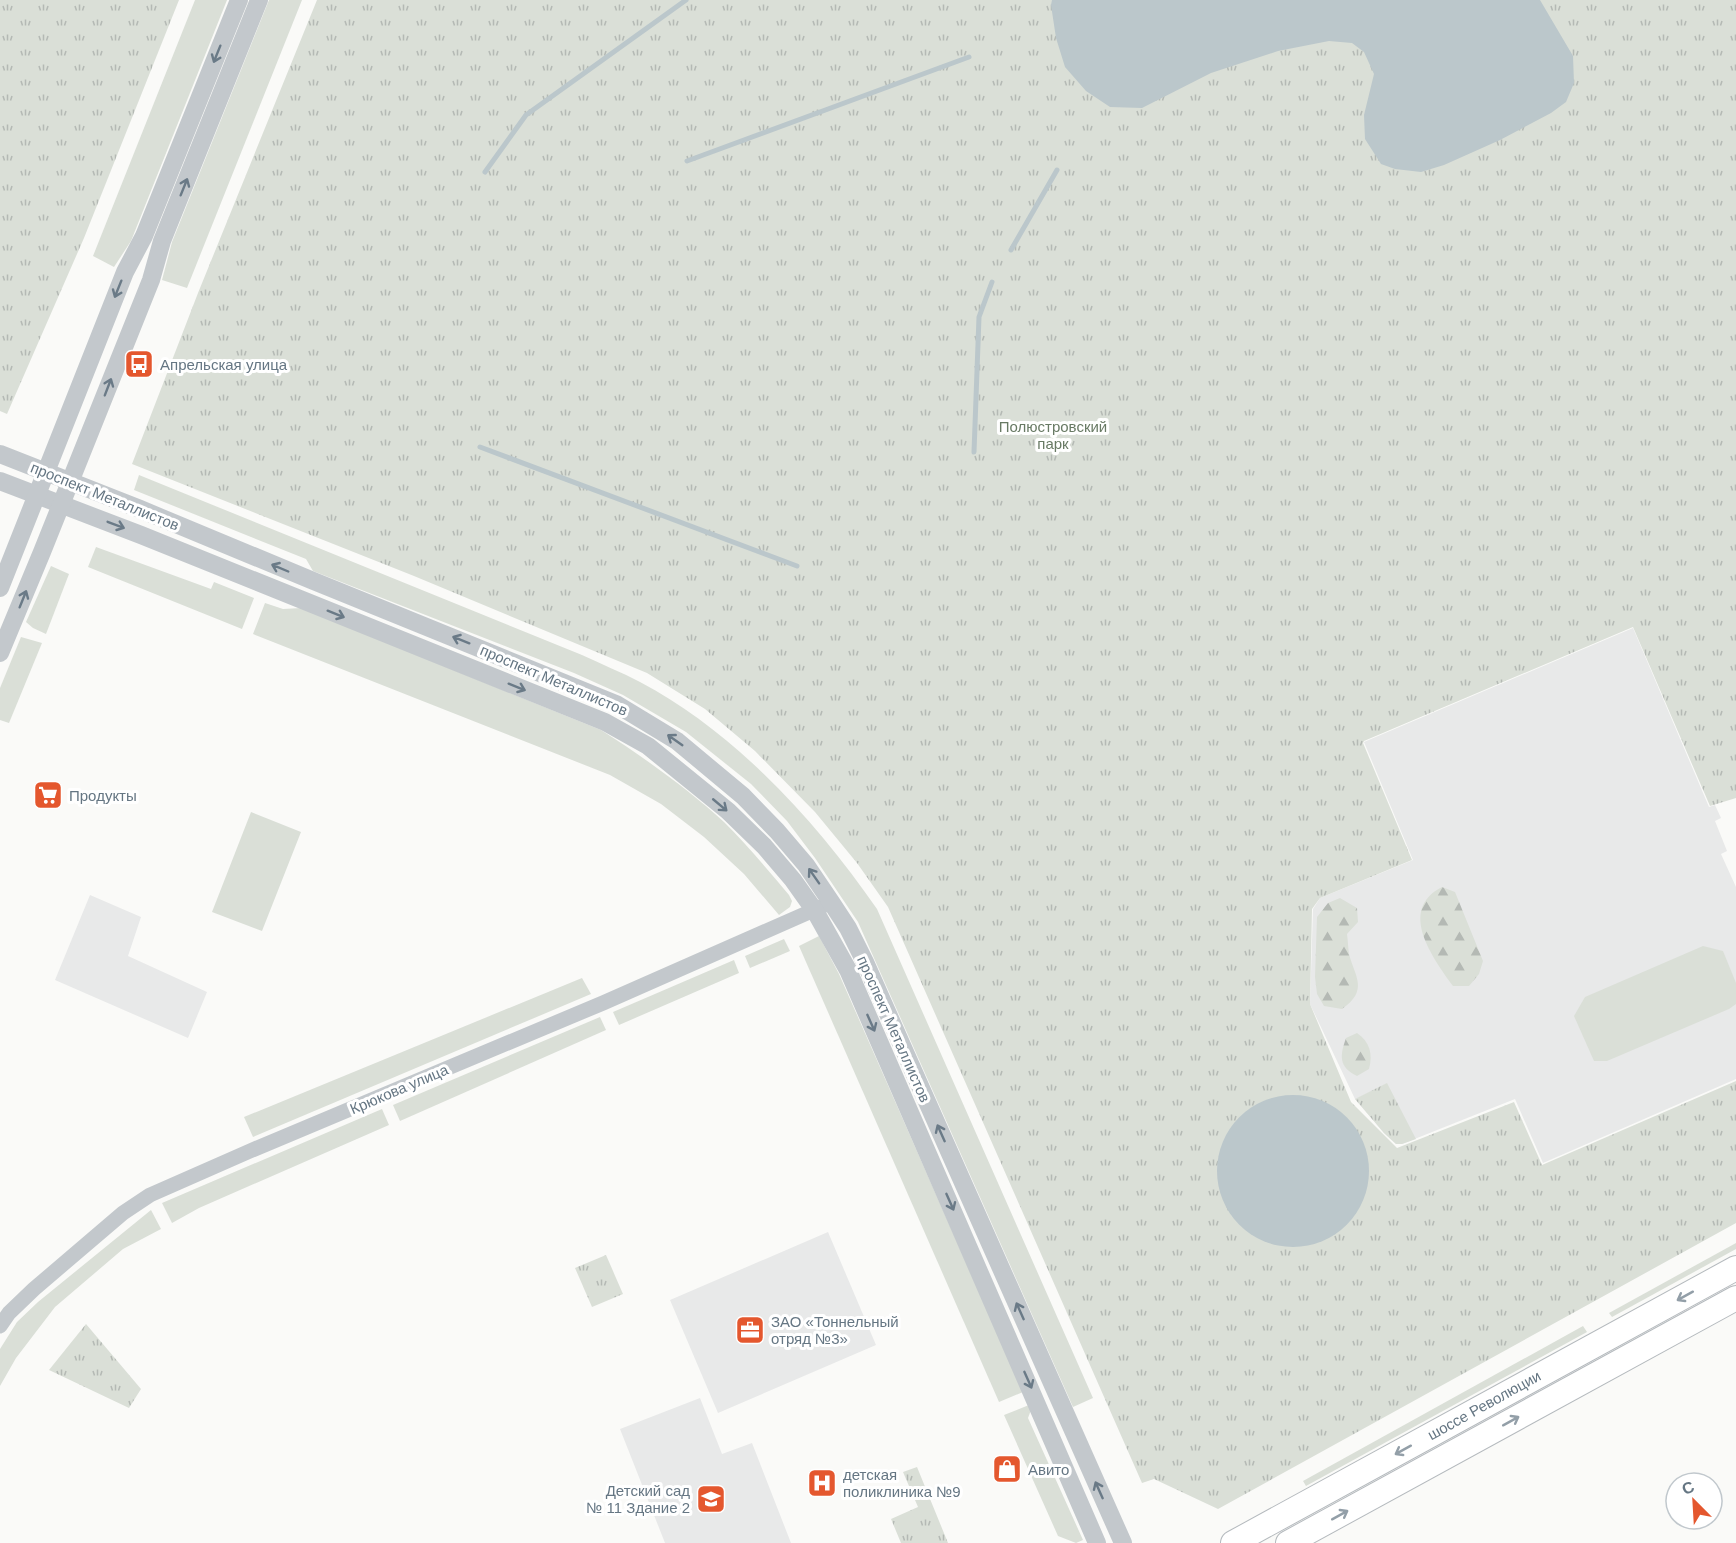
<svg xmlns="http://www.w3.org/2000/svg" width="1736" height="1543" font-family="Helvetica,sans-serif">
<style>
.built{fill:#e8e9e9}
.grass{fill:#dadfd7}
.forest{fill:url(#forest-firs)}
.park{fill:url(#park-tufts)}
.water{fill:#bbc7cb}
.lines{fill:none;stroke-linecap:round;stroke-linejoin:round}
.stream{stroke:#bbc7cb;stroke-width:5}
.primary-casing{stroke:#b5babe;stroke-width:26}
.minor{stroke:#c3c8cc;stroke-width:15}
.tertiary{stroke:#c3c8cc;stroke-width:18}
.primary{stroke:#fff;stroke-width:24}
.oneway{stroke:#6a7a87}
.oneway2{stroke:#939fa8}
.labels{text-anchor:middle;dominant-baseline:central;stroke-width:6;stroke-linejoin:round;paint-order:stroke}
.poi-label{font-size:15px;fill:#657683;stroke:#fff;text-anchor:start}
.park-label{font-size:15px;fill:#687a64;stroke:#fff}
.street-label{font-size:15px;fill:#657683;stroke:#fff}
</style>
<defs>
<pattern id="forest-firs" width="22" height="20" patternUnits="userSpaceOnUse" patternTransform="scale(1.5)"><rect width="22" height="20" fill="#dadfd7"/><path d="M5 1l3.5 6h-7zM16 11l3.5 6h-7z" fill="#b4b9b4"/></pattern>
<pattern id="park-tufts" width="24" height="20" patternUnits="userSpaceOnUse" patternTransform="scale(1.5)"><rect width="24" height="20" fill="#dadfd7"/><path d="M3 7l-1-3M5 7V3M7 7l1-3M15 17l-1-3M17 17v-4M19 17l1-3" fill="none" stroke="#b4b9b4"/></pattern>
</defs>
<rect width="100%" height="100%" fill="#fafaf8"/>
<g class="built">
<polygon points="1633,628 1709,807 1715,805 1721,818 1715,821 1727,851 1721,854 1736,887 1736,1079 1543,1163 1515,1099 1402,1144 1396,1144 1384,1133 1355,1099 1310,1004 1313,909 1320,898 1413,860 1364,742"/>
<polygon points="90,895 141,917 128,956 207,992 188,1038 55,980"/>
<polygon points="828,1232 876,1345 718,1413 670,1300"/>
<polygon points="700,1398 722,1454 752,1443 791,1543 665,1543 620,1429"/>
</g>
<g class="grass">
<polygon points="195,0 227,0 131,241 114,267 93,256"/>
<polygon points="269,0 302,0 187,288 162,280 172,242"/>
<path d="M139,475L582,655C601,664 621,672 640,682C735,732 817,822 877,909L1093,1398L1073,1407L858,922L815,858L787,821L751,784L686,732L623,695L574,673L313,571L306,559L134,490Z"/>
<polygon points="96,547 211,589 214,582 254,598 242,629 88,567"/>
<polygon points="51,566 69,574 46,634 33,628 26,622"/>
<path d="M265,603L283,609L301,608L601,730C642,756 688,789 724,822C747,845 768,870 789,895L792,901L790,907L779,915L744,874L704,837L661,804L610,775L253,634Z"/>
<polygon points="21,637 42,643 9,723 0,720 0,688"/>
<polygon points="251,812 301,832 262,931 212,912"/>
<polygon points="819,936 839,974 1023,1392 999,1402 799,946"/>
<polygon points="784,939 790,951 750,968 745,956"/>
<polygon points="1703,946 1723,951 1736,983 1736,1004 1729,1009 1607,1061 1594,1061 1574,1016 1585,997"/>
<polygon points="734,960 739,973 619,1025 613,1012"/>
<polygon points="582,978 591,994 253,1137 244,1117"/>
<polygon points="600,1017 606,1030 400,1121 393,1105"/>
<polygon points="382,1109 389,1125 199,1208 172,1223 162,1203"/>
<polygon points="151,1210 161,1229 123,1249 55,1307 16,1358 0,1386 0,1349 17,1322 38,1302"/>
<polygon points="1736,1243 1736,1249 1612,1317 1609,1313"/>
<polygon points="1583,1326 1587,1332 1306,1486 1303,1481"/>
<polygon points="1029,1405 1031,1410 1028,1418 1083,1540 1076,1543 1058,1536 1004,1415"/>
</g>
<g class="forest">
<path d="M1442,887L1455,892L1483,961L1479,974L1469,986H1453C1433,958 1397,910 1442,887Z"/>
<path d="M1340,898L1357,908L1358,922L1347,934C1348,941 1348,947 1349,954C1355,977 1369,990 1342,1009L1324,1006L1317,994L1315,977L1317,917L1328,903Z"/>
<path d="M1357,1033C1370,1042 1373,1054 1369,1069L1357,1076C1338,1067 1340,1055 1346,1038Z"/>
</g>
<g class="park">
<polygon points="0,0 179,0 84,238 7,414 0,411"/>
<polygon points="317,0 1736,0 1736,798 1710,806 1633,627 1364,741 1363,743 1412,860 1320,898 1312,909 1310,1004 1351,1102 1397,1148 1514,1102 1542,1165 1736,1081 1736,1223 1218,1509 1154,1479 1142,1483 888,907 857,863 815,812 755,751 705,709 647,673 414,576 132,464 198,293"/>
<polygon points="1387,1083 1416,1139 1402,1144 1396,1144 1384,1133 1355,1099"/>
<polygon points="606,1255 623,1294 592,1307 575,1268"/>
<polygon points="86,1324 141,1389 129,1408 49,1370"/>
<polygon points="917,1467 948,1543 901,1543 891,1519 918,1507 903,1472"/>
</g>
<g class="water">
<polygon points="1052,0 1540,0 1573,56 1574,83 1566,102 1551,113 1500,140 1444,165 1421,172 1395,169 1381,164 1365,139 1364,115 1374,74 1364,52 1352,43 1329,41 1278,51 1211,73 1142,108 1110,107 1086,91 1065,67 1056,38 1051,5"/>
<circle cx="1293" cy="1171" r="76"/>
</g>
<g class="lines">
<g class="stream">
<polyline points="687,161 969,57"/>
<polyline points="485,172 526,115 686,0"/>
<polyline points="1011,250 1057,170"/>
<polyline points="480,447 797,566"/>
<polyline points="974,452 979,317 992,282"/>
</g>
<g class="primary-casing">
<g id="primary">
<polyline points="1233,1543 1736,1268"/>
<polyline points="1288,1543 1736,1298"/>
</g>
</g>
<polyline class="minor" points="0,1326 9,1313 34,1289 123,1213 150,1195 250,1151 603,1003 823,906"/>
<g class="tertiary">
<polyline points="0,454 140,509 311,580 616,704 677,741 743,796 777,831 806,865 831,902 848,928 865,962 1123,1543"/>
<polyline points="0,481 141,535 605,722 648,746 728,811 764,846 793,880 815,911 848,970 1097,1543"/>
<polyline points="0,588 125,272 144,236 239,0"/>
<polyline points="0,653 42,552 151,280 162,241 259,0"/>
</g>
<use href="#primary" class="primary"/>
</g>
<defs><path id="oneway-shaft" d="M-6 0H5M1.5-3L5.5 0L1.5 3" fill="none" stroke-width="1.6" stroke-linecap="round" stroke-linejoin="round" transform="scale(1.5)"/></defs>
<g class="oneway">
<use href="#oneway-shaft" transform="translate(217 54) rotate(112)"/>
<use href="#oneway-shaft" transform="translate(184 187) rotate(-68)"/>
<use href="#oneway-shaft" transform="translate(118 289) rotate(112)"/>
<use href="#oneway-shaft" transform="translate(108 387) rotate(-69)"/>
<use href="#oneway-shaft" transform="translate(116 525) rotate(21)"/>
<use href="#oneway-shaft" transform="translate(280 568) rotate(-157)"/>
<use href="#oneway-shaft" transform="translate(23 599) rotate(-68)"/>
<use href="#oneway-shaft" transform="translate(336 614) rotate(22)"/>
<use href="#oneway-shaft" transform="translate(461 640) rotate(-158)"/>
<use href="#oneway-shaft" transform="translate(517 687) rotate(22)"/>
<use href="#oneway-shaft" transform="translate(675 740) rotate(-145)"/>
<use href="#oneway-shaft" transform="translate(720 805) rotate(40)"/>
<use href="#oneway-shaft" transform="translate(814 876) rotate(-125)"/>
<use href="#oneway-shaft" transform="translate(871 1023) rotate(66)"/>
<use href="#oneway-shaft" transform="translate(941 1133) rotate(-114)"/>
<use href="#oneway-shaft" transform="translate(950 1202) rotate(66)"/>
<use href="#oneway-shaft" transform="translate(1020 1311) rotate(-114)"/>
<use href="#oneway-shaft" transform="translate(1028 1380) rotate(66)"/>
<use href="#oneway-shaft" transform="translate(1099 1490) rotate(-114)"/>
</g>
<g class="oneway2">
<use href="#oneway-shaft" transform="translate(1685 1296) rotate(151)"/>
<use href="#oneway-shaft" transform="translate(1511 1421) rotate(-29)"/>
<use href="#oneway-shaft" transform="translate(1403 1450) rotate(151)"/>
<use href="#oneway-shaft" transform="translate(1340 1515) rotate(-29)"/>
</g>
<defs>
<g id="bus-square" transform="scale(1.5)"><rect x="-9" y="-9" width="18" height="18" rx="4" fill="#e4572e" stroke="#fff"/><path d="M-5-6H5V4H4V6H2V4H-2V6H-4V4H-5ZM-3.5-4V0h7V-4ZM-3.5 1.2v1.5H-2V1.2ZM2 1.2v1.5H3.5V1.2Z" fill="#fff"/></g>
<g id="supermarket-square" transform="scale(1.5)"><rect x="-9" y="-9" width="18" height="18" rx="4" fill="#e4572e" stroke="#fff"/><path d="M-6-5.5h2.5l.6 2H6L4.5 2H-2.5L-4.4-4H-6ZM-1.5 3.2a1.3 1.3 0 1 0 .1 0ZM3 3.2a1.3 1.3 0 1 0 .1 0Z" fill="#fff"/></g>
<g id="office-square" transform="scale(1.5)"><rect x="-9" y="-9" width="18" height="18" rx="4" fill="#e4572e" stroke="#fff"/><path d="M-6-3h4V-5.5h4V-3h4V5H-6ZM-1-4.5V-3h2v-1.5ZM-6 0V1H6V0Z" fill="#fff"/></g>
<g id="shop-square" transform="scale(1.5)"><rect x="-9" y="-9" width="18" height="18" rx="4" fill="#e4572e" stroke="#fff"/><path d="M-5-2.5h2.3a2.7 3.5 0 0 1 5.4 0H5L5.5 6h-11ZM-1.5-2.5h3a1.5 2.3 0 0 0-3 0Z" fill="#fff"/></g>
<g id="hospital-square" transform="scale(1.5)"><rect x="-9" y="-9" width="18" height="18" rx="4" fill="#e4572e" stroke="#fff"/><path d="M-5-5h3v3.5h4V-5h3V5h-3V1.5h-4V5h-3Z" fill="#fff"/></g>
<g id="school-square" transform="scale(1.5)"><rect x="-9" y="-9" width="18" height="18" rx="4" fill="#e4572e" stroke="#fff"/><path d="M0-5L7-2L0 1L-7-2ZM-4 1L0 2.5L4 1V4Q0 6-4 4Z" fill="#fff"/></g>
</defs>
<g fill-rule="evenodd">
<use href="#bus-square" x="139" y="364"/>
<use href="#supermarket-square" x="48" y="795"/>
<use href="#office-square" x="750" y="1330"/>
<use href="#shop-square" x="1007" y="1469"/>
<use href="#hospital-square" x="822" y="1483"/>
<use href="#school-square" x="711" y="1499"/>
</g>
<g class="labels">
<g class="poi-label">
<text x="160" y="364">Апрельская улица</text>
<text x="69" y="795">Продукты</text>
<text x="771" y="1321">ЗАО «Тоннельный<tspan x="771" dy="17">отряд №3»</tspan></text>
<text x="1028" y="1469">Авито</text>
<text x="843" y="1474">детская<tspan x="843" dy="17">поликлиника №9</tspan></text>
<text x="690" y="1490" text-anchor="end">Детский сад<tspan x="690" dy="17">№ 11 Здание 2</tspan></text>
</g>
<g class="park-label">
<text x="1053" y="426">Полюстровский<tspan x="1053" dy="17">парк</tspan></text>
</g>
<g class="street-label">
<text transform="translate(105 496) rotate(22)">проспект Металлистов</text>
<text transform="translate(554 680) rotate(23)">проспект Металлистов</text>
<text transform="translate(894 1029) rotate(66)">проспект Металлистов</text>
<text transform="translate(399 1089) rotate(-23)">Крюкова улица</text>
<text transform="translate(1484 1405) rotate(-29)">шоссе Революции</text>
</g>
</g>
<g transform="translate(1694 1501) rotate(336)"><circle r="28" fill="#ffffff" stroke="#c1c8cd" stroke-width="1.5"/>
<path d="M0-4.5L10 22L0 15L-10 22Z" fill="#e4572e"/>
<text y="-9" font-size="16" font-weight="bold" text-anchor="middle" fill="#657683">С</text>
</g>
</svg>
